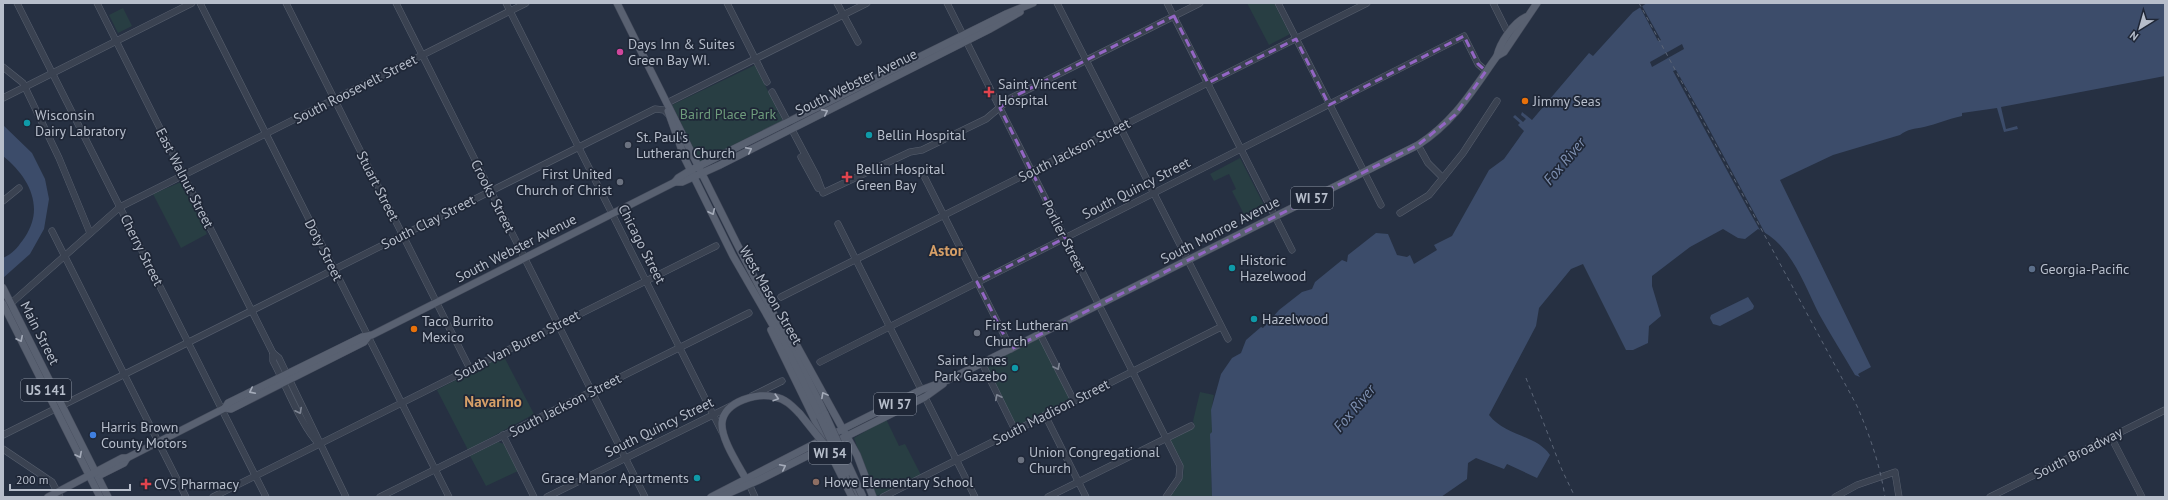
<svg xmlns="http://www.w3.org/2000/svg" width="2168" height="500" font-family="'PT Sans',sans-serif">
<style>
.green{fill:#283e43}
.water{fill:#3c4c6a}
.pier{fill:#263042}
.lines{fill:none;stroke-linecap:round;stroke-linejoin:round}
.minor-casing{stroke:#58606f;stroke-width:7}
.major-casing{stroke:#444b5b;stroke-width:8}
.minor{stroke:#3a4251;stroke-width:6}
.major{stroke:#596171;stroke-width:7}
.rail{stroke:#5c6678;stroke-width:1;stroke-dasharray:4 4;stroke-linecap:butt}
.major-bridge-casing{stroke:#444b5b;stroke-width:8;stroke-linecap:butt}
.major-bridge{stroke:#596171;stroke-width:7}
.oneway{stroke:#a4abb9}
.oneway2{stroke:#7f8694}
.marked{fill:none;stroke:#9366c4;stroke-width:3;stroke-dasharray:8 5;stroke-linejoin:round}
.hotel-dot{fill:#d1479c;stroke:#1f2737;stroke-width:1.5}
.health-dot{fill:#e0444e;stroke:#1f2737;stroke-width:1.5}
.food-dot{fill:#e8710a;stroke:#1f2737;stroke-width:1.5}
.culture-dot{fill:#0f9aa8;stroke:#1f2737;stroke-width:1.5}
.worship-dot{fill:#6b7280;stroke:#1f2737;stroke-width:1.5}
.service-dot{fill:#5c6f8a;stroke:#1f2737;stroke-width:1.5}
.shop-dot{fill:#3f7fe0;stroke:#1f2737;stroke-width:1.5}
.education-dot{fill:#8d6e63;stroke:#1f2737;stroke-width:1.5}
.labels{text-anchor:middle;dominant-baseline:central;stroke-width:3.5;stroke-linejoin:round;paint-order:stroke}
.shield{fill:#1f2737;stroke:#89919f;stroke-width:1}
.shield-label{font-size:13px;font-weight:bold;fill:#b7becb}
.poi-label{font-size:14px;fill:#b7becb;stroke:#1f2737;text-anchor:start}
.street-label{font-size:14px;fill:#b7becb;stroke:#1f2737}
.park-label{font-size:14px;fill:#6e9c7c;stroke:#1f2737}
.water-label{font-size:15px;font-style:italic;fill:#7f91b2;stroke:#1f2737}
.neighbourhood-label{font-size:15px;font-weight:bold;fill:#d69f67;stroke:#1f2737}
</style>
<rect width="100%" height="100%" fill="#263042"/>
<g class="green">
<polygon points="1247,3 1274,3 1290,34 1269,45"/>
<polygon points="123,8 132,26 118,33 109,15"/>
<polygon points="755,65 784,123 701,163 672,105"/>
<polygon points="1240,158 1268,213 1248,222 1232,191 1236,189 1229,174 1214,181 1210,174"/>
<polygon points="181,182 207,234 181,248 153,194"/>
<polygon points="1040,334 1074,401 1015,430 982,363"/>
<polygon points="503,355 534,414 468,450 437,390"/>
<path d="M1200,392L1214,395C1211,408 1212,419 1212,432L1210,435L1212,497H1170C1182,481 1189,474 1178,454C1175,450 1171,445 1171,440L1195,427L1193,421Z"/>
<polygon points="886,419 899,446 905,444 921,475 875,497 854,438"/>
<polygon points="498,442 504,444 518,471 486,486 470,456"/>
</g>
<g class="water">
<path d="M1647,3H2165V76L2001,107L2006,129L2017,126L2018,129L2004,132L1997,108L1962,113V116C1948,119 1937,124 1924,127C1914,129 1908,129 1900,135L1833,155L1780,180L1871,367L1858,374L1860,377L1855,375C1843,354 1830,334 1819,314C1804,284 1790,243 1758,229L1745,239L1738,238L1723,229L1690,247L1652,276V286L1661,316L1649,326L1648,343L1633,350H1626L1583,264L1571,269L1539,308L1536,326L1489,415C1505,436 1537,435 1550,455L1537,478L1507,464L1504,469L1476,458L1468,463L1467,479L1441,497H1212L1210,434L1212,432L1211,410L1221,374L1232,358L1241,353L1246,340L1261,327L1263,328L1279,310L1302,292L1312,289L1315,282L1342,260L1347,262L1348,255L1376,233L1388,234L1397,255L1407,257L1410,255L1414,264L1437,250L1434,245L1452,236L1489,170L1504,159L1524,131L1518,125L1520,123L1513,117L1515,115L1523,122L1526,119L1521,115L1522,112L1532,120L1589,53L1593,56L1633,12Z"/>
<path d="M3,125L32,153L45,179L49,199L44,229L30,254L3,278V258C15,252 17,248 25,237C45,207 29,177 3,156Z"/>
<polygon points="1748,297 1754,306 1753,309 1720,326 1713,324 1710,318 1711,315"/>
</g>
<g class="pier">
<polygon points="1642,6 1661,40 1658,41 1640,7"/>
<polygon points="1682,44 1684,49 1652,67 1650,62"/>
<polygon points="1676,70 1701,114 1766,235 1761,232 1748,209 1673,71"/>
</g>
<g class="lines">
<g class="minor-casing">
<g id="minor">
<polyline points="17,3 266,497"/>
<path d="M97,3L273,353V361C285,383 302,428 319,444"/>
<polyline points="200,3 449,497"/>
<polyline points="286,3 470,369"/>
<polyline points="396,3 645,497"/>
<polyline points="506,3 722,432"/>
<polyline points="727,3 767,82"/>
<polyline points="837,3 858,42"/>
<polyline points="947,3 1180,466 1179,478 1166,497"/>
<polyline points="1057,3 1228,339"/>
<polyline points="1167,3 1292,250"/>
<polyline points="1278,3 1381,205"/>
<polyline points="1493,3 1506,29 1512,34"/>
<polyline points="3,67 23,83 59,158 90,233"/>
<polyline points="772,92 817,177 823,193 910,152 922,150 986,119 1011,98 1200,3"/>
<polyline points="3,98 192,3"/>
<polyline points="667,103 867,3"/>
<polyline points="1418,145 1428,163 1443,178"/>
<polyline points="801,157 818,188"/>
<polyline points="925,178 1011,349"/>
<polyline points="3,201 19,188"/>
<polyline points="1400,213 1429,195 1463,153 1497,101"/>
<polyline points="838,224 975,497"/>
<polyline points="52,231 186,497"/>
<polyline points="781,297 1367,3"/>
<polyline points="8,306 120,207 526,3"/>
<polyline points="1040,334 1074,401"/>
<polyline points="273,353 279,358 346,497"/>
<polyline points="820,362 1464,36 1478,64 1486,71"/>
<polyline points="982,363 1015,430"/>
<polyline points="752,396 782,381"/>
<polyline points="1045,415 1086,497"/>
<polyline points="3,435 655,109 664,110 669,115"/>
<polyline points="503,435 534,497"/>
<polyline points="2111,437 2142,497"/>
<polyline points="3,449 52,482 60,497"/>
<polyline points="749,484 755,497"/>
<polyline points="213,497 716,246"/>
<polyline points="380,497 749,313"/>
<polyline points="547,497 731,406"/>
<polyline points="883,497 1221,327"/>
<polyline points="1048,497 1191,426"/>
<polyline points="1835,497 1857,485 1895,472 1899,497"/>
<polyline points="1990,497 2165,410"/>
</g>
</g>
<g class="major-casing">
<g id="major">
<path d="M617,3C657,83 696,162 736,242C765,299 797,356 825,414"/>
<polyline points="1497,56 1504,52 1537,3"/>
<polyline points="668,111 685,159 733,256 790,355 820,417"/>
<polyline points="675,182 682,182 720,165 990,29 1020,12"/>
<polyline points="3,288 108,497"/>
<polyline points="3,304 100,497"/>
<polyline points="771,330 826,443"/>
<polyline points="797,346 857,455 873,497"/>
<polyline points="225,408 231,409 241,404 364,342 368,337"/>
<polyline points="96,473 100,475 124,463 127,458 225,408 228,403 362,337 372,335 675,182 678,178 691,170 1006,14 1033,3"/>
<polyline points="846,473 857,497"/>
<path d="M747,481C739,466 720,438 722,422C725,401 758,392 775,397C786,399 793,407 800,414"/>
<polyline points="48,497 122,458 127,458"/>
<path d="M711,497L843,429L921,390L948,380L1418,145C1455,121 1472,91 1497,56C1500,43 1513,23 1526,17"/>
<polyline points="720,497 759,480 925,397 943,384"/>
</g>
</g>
<use href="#minor" class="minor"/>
<use href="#major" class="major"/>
<g class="rail">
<path d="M1639,3L1857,406C1870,436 1880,465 1885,497"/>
<polyline points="1526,378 1562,470 1575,497"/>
</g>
<g class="major-bridge-casing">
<g id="major-bridge">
<polyline points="800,414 828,449 852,497"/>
<polyline points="825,414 863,497"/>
<polyline points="820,417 846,473"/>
</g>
</g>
<use href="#major-bridge" class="major-bridge"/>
</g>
<defs><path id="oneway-chevron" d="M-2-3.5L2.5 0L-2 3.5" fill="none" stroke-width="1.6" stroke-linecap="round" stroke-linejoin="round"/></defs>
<g class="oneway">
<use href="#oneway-chevron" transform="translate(825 112) rotate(-27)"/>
<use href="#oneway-chevron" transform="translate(749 150) rotate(-27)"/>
<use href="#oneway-chevron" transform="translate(712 212) rotate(65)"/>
<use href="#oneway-chevron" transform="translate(20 339) rotate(64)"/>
<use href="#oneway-chevron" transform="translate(252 391) rotate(153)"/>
<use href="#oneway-chevron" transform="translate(824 395) rotate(-118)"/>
<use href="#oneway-chevron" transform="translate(776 398) rotate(17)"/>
<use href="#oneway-chevron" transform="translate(79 455) rotate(63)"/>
<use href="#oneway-chevron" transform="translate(783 467) rotate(-27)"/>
</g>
<g class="oneway2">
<use href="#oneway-chevron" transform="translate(1057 367) rotate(63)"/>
<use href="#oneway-chevron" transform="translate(998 397) rotate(-117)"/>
<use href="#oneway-chevron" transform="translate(299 411) rotate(63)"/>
</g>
<path class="marked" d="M1174,16L1208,83L1296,39L1329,105L1464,36L1478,64L1486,71L1455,115L1418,145L1011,349L977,282L1065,238L1000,108L1011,98Z"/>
<circle class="hotel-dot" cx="620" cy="52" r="4"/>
<g class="health-dot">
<path d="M987 86h4v4h4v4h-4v4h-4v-4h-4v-4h4z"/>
<path d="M845 171h4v4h4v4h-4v4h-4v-4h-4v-4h4z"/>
<path d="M144 478h4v4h4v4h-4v4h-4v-4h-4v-4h4z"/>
</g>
<g class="food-dot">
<circle cx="1525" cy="101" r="4"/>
<circle cx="414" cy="329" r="4"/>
</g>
<g class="culture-dot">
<circle cx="27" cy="123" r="4"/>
<circle cx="869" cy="135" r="4"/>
<circle cx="1232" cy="268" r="4"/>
<circle cx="1254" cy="319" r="4"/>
<circle cx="1015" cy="368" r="4"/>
<circle cx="697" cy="478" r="4"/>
</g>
<g class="worship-dot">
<circle cx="628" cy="145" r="4"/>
<circle cx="620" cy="182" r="4"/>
<circle cx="977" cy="333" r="4"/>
<circle cx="1021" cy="460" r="4"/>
</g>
<circle class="service-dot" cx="2032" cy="269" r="4"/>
<circle class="shop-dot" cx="93" cy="435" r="4"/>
<circle class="education-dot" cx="816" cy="482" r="4"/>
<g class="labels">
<g class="shield">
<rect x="1291" y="187" width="42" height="22" rx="3"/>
<rect x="21" y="379" width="50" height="22" rx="3"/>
<rect x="874" y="393" width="42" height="22" rx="3"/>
<rect x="809" y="442" width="42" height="22" rx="3"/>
</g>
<g class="shield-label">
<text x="1312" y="198">WI 57</text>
<text x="46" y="390">US 141</text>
<text x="895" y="404">WI 57</text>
<text x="830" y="453">WI 54</text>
</g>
<g class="poi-label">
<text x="628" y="44">Days Inn &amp; Suites<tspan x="628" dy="16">Green Bay WI.</tspan></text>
<text x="998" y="84">Saint Vincent<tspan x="998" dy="16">Hospital</tspan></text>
<text x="1533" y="101">Jimmy Seas</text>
<text x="35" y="115">Wisconsin<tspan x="35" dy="16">Dairy Labratory</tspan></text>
<text x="877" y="135">Bellin Hospital</text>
<text x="636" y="137">St. Paul's<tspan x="636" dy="16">Lutheran Church</tspan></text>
<text x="856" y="169">Bellin Hospital<tspan x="856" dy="16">Green Bay</tspan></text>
<text x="612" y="174" text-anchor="end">First United<tspan x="612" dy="16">Church of Christ</tspan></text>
<text x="1240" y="260">Historic<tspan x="1240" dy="16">Hazelwood</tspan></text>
<text x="2040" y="269">Georgia-Pacific</text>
<text x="1262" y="319">Hazelwood</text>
<text x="422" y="321">Taco Burrito<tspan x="422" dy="16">Mexico</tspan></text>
<text x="985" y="325">First Lutheran<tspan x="985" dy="16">Church</tspan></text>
<text x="1007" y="360" text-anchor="end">Saint James<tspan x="1007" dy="16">Park Gazebo</tspan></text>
<text x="101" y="427">Harris Brown<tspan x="101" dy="16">County Motors</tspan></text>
<text x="1029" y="452">Union Congregational<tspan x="1029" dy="16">Church</tspan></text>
<text x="689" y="478" text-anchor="end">Grace Manor Apartments</text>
<text x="824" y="482">Howe Elementary School</text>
<text x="154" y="484">CVS Pharmacy</text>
</g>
<g class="street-label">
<text transform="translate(856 82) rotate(-26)">South Webster Avenue</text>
<text transform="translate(355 89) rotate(-27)">South Roosevelt Street</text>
<text transform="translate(1074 150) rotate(-27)">South Jackson Street</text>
<text transform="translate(185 178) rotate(63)">East Walnut Street</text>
<text transform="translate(378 186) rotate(63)">Stuart Street</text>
<text transform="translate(1136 188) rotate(-27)">South Quincy Street</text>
<text transform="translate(493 196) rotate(63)">Crooks Street</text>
<text transform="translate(428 222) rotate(-27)">South Clay Street</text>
<text transform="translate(1220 230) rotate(-27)">South Monroe Avenue</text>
<text transform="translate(1064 236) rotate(63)">Porlier Street</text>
<text transform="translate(642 244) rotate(63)">Chicago Street</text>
<text transform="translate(516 248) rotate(-27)">South Webster Avenue</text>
<text transform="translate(142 250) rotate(63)">Cherry Street</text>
<text transform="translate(324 250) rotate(63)">Doty Street</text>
<text transform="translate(771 295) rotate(60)">West Mason Street</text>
<text transform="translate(40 333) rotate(63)">Main Street</text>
<text transform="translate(517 345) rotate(-27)">South Van Buren Street</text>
<text transform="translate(565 405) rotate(-27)">South Jackson Street</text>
<text transform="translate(1051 412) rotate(-27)">South Madison Street</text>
<text transform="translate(659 427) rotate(-26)">South Quincy Street</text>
<text transform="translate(2078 453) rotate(-27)">South Broadway</text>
</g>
<g class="park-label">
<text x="728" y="114">Baird Place Park</text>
</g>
<g class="water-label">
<text transform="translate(1564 161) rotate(-50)">Fox River</text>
<text transform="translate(1354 408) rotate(-50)">Fox River</text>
</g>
<g class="neighbourhood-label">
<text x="946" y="250">Astor</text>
<text x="493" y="401">Navarino</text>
</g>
</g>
<rect width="2168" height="500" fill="none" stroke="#b7becb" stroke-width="8"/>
<g transform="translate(2140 28) rotate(217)" stroke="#1f2737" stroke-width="3" paint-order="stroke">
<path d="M0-3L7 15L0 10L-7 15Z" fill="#b7becb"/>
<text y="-6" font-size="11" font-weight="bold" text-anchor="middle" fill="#b7becb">N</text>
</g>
<path d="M10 484v6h120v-6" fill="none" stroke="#b7becb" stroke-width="2"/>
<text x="16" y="484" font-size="12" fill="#b7becb" stroke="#1f2737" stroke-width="3" paint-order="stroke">200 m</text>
</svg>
